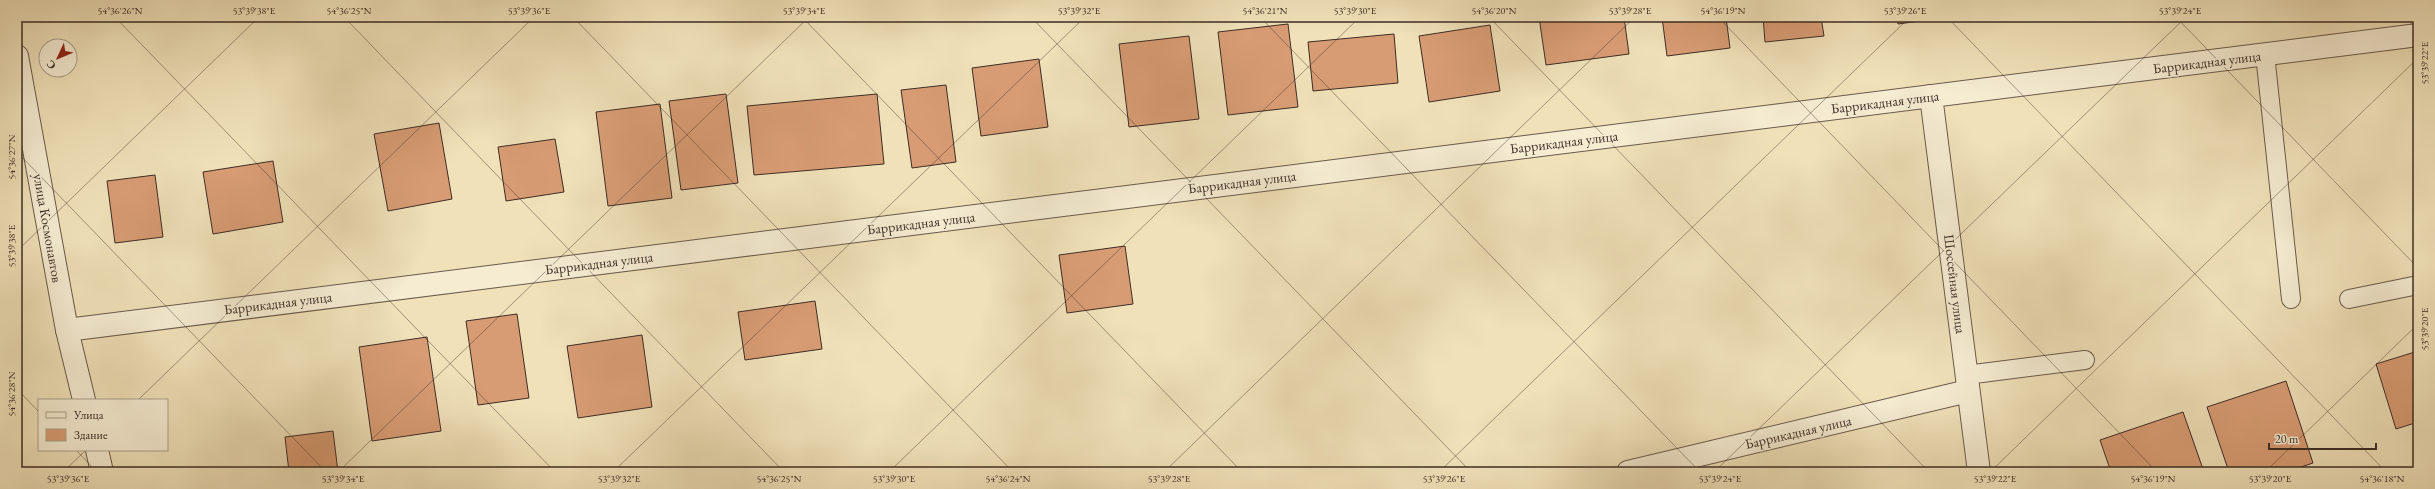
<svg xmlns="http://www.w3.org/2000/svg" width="2435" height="489" font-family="'EB Garamond',serif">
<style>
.building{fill:#d89c74;stroke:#3d2d25}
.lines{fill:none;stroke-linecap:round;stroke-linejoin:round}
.service-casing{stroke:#6a5a4a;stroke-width:20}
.minor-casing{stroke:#6a5a4a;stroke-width:24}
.service{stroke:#f5ecd2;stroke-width:18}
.minor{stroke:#f5ecd2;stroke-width:22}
.ticks{fill:none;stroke:#3d2d25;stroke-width:1;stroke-opacity:0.45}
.labels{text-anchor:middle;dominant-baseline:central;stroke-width:3.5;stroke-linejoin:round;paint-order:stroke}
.street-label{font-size:14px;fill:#3d2d25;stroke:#f5ecd2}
.neatline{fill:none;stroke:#3d2d25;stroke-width:1.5}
.ticks-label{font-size:10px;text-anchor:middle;fill:#3d2d25}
</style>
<rect width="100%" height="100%" fill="#f0e1b9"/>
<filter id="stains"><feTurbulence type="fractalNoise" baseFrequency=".005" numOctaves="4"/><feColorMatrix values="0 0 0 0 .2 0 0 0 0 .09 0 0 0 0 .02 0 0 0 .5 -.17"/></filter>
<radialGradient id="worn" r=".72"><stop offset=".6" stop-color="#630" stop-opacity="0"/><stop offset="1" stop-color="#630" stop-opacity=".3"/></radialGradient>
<g class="building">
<polygon points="1539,17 1624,17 1629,54 1546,65"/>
<polygon points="1662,17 1726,17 1730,48 1667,56"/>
<polygon points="1763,17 1821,17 1824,36 1765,42"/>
<polygon points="1897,17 1949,17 1898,24"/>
<polygon points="1288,24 1298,107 1228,115 1218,32"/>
<polygon points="1490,25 1500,91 1429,102 1419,36"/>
<polygon points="1394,34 1398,83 1313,91 1308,42"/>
<polygon points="1189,36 1199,119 1129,127 1119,44"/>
<polygon points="1039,59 1048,127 981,136 972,68"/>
<polygon points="946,85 956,162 912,168 901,90"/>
<polygon points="726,94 738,183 681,190 669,101"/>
<polygon points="877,94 884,164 754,175 747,106"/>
<polygon points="660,104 672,198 608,206 596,112"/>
<polygon points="439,123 452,199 388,211 374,134"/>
<polygon points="555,139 564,192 506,201 498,147"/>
<polygon points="273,161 283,222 213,234 203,172"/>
<polygon points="155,175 163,237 115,243 107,181"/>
<polygon points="1125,246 1133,304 1067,313 1059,255"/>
<polygon points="815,301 822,349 745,360 738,312"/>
<polygon points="517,314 529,398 478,405 466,321"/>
<polygon points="642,335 652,407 578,418 567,346"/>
<polygon points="427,337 441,431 372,441 359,347"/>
<polygon points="2418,351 2418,422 2396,429 2376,364"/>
<polygon points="2286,381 2313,463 2286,472 2229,472 2207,407"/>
<polygon points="2183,412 2204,472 2111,472 2100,440"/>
<polygon points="333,431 338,472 289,472 285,437"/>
</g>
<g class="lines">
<g class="service-casing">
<g id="service">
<polyline points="2265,54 2291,299"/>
<polyline points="2349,299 2418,285"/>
<polyline points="1966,375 2085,360"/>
</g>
</g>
<g class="minor-casing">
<g id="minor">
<polyline points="17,56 67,330 84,400"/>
<polyline points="1931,96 1979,472"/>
<polyline points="67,330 2418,35"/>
<polyline points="97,450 102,472"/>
<polyline points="1628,472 1968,391"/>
</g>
</g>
<use href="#service" class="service"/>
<use href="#minor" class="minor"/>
</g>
<path class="ticks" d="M115,17L555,472M344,17L784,472M573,17L1013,472M802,17L1242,472M1031,17L1471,472M1260,17L1700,472M1489,17L1929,472M1718,17L2157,472M1947,17L2386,472M2176,17L2418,268M2405,17L2418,31M17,152L326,472M17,251L259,17M17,389L39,412M138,400L534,17M76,450L97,472M63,472L86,450M338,472L809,17M613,472L1085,17M889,472L1360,17M1164,472L1635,17M1439,472L1910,17M1714,472L2186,17M1990,472L2418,58M2265,472L2418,324"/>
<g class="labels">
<g class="street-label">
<text transform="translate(2207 62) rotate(-7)">Баррикадная улица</text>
<text transform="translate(1885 102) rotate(-7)">Баррикадная улица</text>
<text transform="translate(1564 142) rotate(-7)">Баррикадная улица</text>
<text transform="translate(1242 182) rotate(-7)">Баррикадная улица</text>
<text transform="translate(921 223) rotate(-7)">Баррикадная улица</text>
<text transform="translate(48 228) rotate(80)">улица Космонавтов</text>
<text transform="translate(599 263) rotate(-7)">Баррикадная улица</text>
<text transform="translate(1955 284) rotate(83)">Шоссейная улица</text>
<text transform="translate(278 303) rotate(-7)">Баррикадная улица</text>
<text transform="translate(1798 432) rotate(-13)">Баррикадная улица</text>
</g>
</g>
<rect width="2435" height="489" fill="none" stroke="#f0e1b9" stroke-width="44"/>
<rect x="38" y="399" width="130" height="52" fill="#f5ecd2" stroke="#aba08d"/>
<rect x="46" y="412" width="20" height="6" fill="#f5ecd2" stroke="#aba08d"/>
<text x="74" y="419" font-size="12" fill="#3d2d25">Улица</text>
<rect x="46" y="429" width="20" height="12" fill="#d89c74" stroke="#aba08d"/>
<text x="74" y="439" font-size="12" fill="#3d2d25">Здание</text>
<g transform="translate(58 58) rotate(226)"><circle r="19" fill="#f5ecd2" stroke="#aba08d"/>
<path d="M0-3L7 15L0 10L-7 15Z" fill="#8f2418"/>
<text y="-6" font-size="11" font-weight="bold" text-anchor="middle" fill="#3d2d25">С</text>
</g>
<path d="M2269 443v6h107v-6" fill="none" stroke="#3d2d25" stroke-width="2"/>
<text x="2275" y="443" font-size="12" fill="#3d2d25" stroke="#f5ecd2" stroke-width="3" paint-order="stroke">20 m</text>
<rect x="22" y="22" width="2391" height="445" class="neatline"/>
<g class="ticks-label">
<text x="120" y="14">54°36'26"N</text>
<text x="254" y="14">53°39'38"E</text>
<text x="349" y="14">54°36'25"N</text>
<text x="529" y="14">53°39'36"E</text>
<text x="804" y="14">53°39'34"E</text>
<text x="1079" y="14">53°39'32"E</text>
<text x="1265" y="14">54°36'21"N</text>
<text x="1355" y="14">53°39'30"E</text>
<text x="1494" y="14">54°36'20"N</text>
<text x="1630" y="14">53°39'28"E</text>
<text x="1723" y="14">54°36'19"N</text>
<text x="1905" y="14">53°39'26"E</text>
<text x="2180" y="14">53°39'24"E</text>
<text transform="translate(2424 63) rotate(-90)" y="4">53°39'22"E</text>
<text transform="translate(11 157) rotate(-90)" y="4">54°36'27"N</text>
<text transform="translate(11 246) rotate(-90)" y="4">53°39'38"E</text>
<text transform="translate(2424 329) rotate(-90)" y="4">53°39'20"E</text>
<text transform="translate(11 394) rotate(-90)" y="4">54°36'28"N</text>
<text x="68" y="482">53°39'36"E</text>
<text x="343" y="482">53°39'34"E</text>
<text x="619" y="482">53°39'32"E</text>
<text x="779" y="482">54°36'25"N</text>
<text x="894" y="482">53°39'30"E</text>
<text x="1008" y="482">54°36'24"N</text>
<text x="1169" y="482">53°39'28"E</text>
<text x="1444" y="482">53°39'26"E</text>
<text x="1720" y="482">53°39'24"E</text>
<text x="1995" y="482">53°39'22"E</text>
<text x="2153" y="482">54°36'19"N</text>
<text x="2270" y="482">53°39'20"E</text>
<text x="2382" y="482">54°36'18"N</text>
</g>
<rect width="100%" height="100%" filter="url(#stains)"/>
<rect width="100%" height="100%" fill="url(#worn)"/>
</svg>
